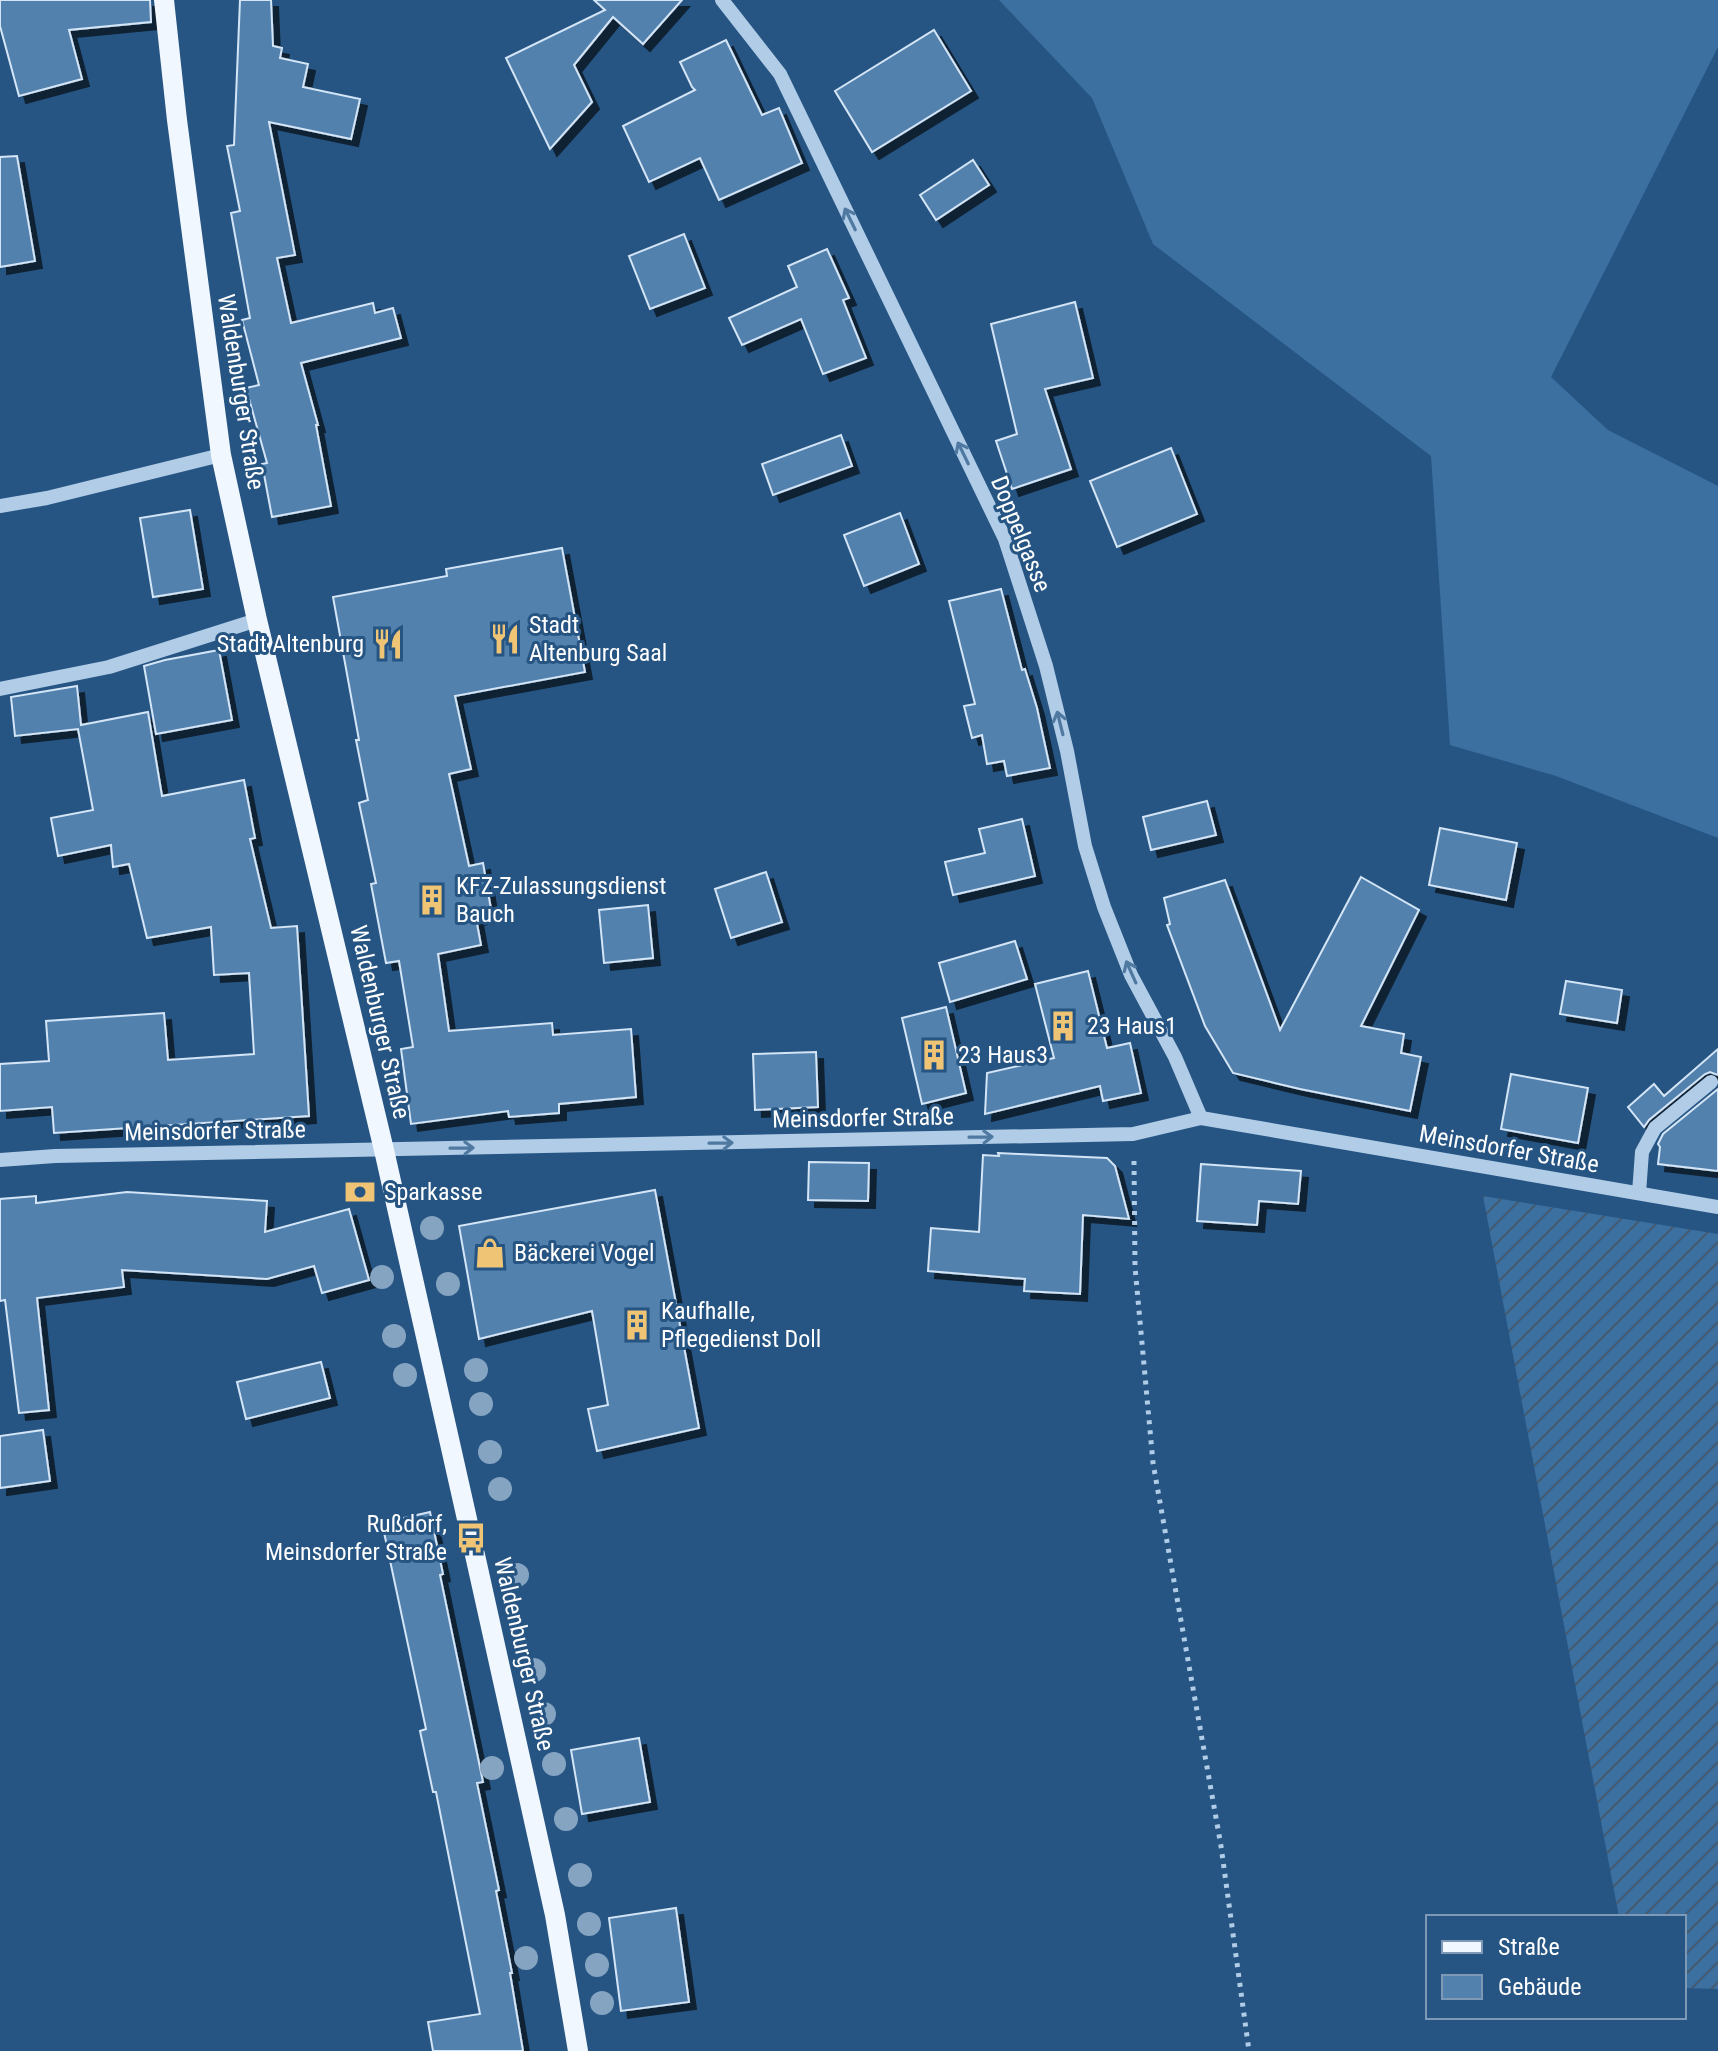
<svg xmlns="http://www.w3.org/2000/svg" width="1718" height="2051" font-family="'Roboto Condensed',sans-serif">
<style>
.grass{fill:#3b70a0}
.garden{fill:url(#garden-furrows)}
.building{fill:#5381ad;stroke:#d3e5f6;stroke-width:2;filter:url(#shadow)}
.lines{fill:none;stroke-linecap:round;stroke-linejoin:round}
.path{stroke:#b0cce7;stroke-width:5;stroke-dasharray:4 6;stroke-linecap:butt}
.minor{stroke:#b0cce7;stroke-width:14}
.major{stroke:#f1f7fe;stroke-width:20}
.tree{fill:#85a4c2}
.oneway{stroke:#4f79a1}
.labels{text-anchor:middle;dominant-baseline:central;stroke-width:6;stroke-linejoin:round;paint-order:stroke}
.street-label{font-size:24px;fill:#fff;stroke:#265583}
.poi-label{font-size:24px;fill:#fff;stroke:#265583;text-anchor:start}
</style>
<defs>
<pattern id="garden-furrows" width="10" height="10" patternUnits="userSpaceOnUse" patternTransform="scale(2)"><rect width="10" height="10" fill="#3b70a0"/><path d="M-1 1l2-2M0 10L10 0M9 11l2-2" fill="none" stroke="#455a6e"/></pattern>
<filter id="shadow"><feDropShadow dx="7" dy="7" stdDeviation="0" flood-color="#0009"/></filter>
</defs>
<rect width="100%" height="100%" fill="#265583"/>
<polygon class="grass" points="999,0 1718,0 1718,47 1551,377 1608,430 1718,486 1718,838 1556,776 1450,745 1431,456 1153,244 1092,98"/>
<polygon class="garden" points="1483,1196 1718,1234 1718,1989 1684,1988 1684,1917 1619,1917"/>
<g class="building">
<polygon points="0,0 150,0 151,22 69,30 82,79 19,96 0,26"/>
<polygon points="240,0 271,0 273,46 282,48 280,58 308,64 303,87 360,99 351,139 269,122 295,255 277,258 291,323 373,303 375,313 393,308 401,338 301,363 318,425 316,425 331,506 272,517 262,464 267,463 246,388 259,385 242,320 250,318 231,213 240,211 227,146 234,145"/>
<polygon points="594,0 682,0 643,44 613,17 574,65 592,102 550,149 506,58 605,10"/>
<polygon points="934,30 971,91 872,152 835,91"/>
<polygon points="726,40 762,115 779,108 802,163 719,200 700,158 649,182 623,126 695,90 692,87 680,62"/>
<polygon points="17,156 35,261 0,267 0,157"/>
<polygon points="973,160 989,185 936,220 920,195"/>
<polygon points="684,234 705,288 650,309 629,256"/>
<polygon points="827,249 849,298 843,300 866,358 823,374 801,319 742,345 729,318 797,287 788,266"/>
<polygon points="1075,302 1093,378 1045,389 1071,469 1012,489 996,441 1017,434 991,324"/>
<polygon points="841,435 852,466 773,495 762,464"/>
<polygon points="1171,448 1197,514 1117,547 1090,481"/>
<polygon points="190,510 203,589 153,597 140,518"/>
<polygon points="900,513 919,564 864,586 844,535"/>
<polygon points="562,548 585,672 455,696 471,769 449,774 469,866 483,863 492,915 476,918 481,945 438,954 449,1031 552,1023 553,1035 631,1029 636,1097 559,1104 559,1113 509,1117 508,1111 411,1124 401,1049 413,1047 399,961 386,963 371,884 376,883 359,803 368,800 356,740 359,740 333,597 447,576 446,569"/>
<polygon points="1001,589 1022,670 1025,669 1037,708 1050,768 1007,776 1004,761 987,764 982,735 972,738 964,706 975,704 949,601"/>
<polygon points="219,650 232,720 156,734 144,666 165,660"/>
<polygon points="77,686 81,725 148,712 162,796 244,780 255,838 250,839 271,928 297,926 309,1116 54,1133 52,1107 0,1111 0,1064 49,1061 46,1021 164,1013 168,1060 254,1054 249,973 214,975 211,927 147,938 129,864 113,867 111,845 58,856 51,818 93,810 78,729 15,736 11,697"/>
<polygon points="1207,801 1216,835 1151,850 1143,817"/>
<polygon points="1022,819 1035,876 953,895 945,862 985,853 979,829"/>
<polygon points="1440,828 1517,843 1506,900 1429,885"/>
<polygon points="766,872 782,922 731,938 715,889"/>
<polygon points="1361,877 1419,910 1361,1026 1404,1034 1401,1053 1421,1057 1410,1111 1300,1089 1233,1073 1205,1026 1167,925 1170,924 1164,898 1225,880 1280,1030"/>
<polygon points="648,905 653,958 604,963 599,910"/>
<polygon points="1015,941 1027,979 950,1002 939,963"/>
<polygon points="1088,971 1107,1048 1130,1043 1141,1093 1103,1101 1100,1086 985,1114 987,1073 1054,1058 1035,984"/>
<polygon points="1566,981 1622,990 1617,1023 1560,1014"/>
<polygon points="946,1007 966,1093 922,1104 902,1018"/>
<polygon points="1718,1049 1718,1075 1710,1072 1705,1074 1649,1120 1644,1127 1628,1107 1654,1084 1664,1096"/>
<polygon points="816,1052 818,1107 755,1110 753,1054"/>
<polygon points="1511,1074 1588,1088 1578,1143 1501,1129"/>
<polygon points="1718,1089 1718,1171 1658,1164 1660,1147 1658,1144 1663,1134"/>
<polygon points="998,1153 1107,1158 1115,1166 1129,1219 1083,1215 1080,1294 1024,1291 1025,1279 928,1271 931,1228 979,1232 983,1155 999,1156"/>
<polygon points="809,1162 869,1163 868,1201 808,1200"/>
<polygon points="1201,1164 1301,1171 1298,1204 1259,1201 1257,1225 1197,1221"/>
<polygon points="655,1190 699,1428 597,1451 588,1409 608,1405 592,1311 479,1339 459,1226"/>
<polygon points="127,1192 267,1201 265,1232 349,1209 369,1280 322,1293 314,1266 267,1279 122,1270 124,1287 37,1298 49,1410 19,1413 5,1300 0,1301 0,1199 36,1196 36,1203"/>
<polygon points="321,1362 330,1398 246,1419 237,1382"/>
<polygon points="43,1430 50,1481 0,1488 0,1436"/>
<polygon points="430,1512 443,1574 440,1575 483,1782 477,1783 499,1890 496,1891 512,1973 510,1973 523,2051 433,2051 428,2022 480,2014 436,1792 433,1792 420,1731 426,1729 382,1523"/>
<polygon points="639,1738 650,1802 582,1814 571,1750"/>
<polygon points="676,1908 689,2002 621,2011 609,1918"/>
</g>
<g class="lines">
<polyline class="path" points="1134,1161 1135,1267 1153,1463 1221,1846 1249,2051"/>
<g class="minor">
<polyline points="722,0 780,74 1005,539 1046,666 1067,751 1085,846 1104,907 1131,975 1175,1057 1201,1118"/>
<polyline points="0,506 47,498 221,455"/>
<polyline points="0,689 109,667 257,620"/>
<polyline points="0,1160 55,1156 1133,1134 1201,1118 1718,1207"/>
<polyline points="1639,1193 1642,1152 1655,1128 1711,1082"/>
</g>
<polyline class="major" points="164,0 177,120 221,455 257,620 384,1150 467,1519 555,1915 578,2051"/>
</g>
<g class="tree">
<circle cx="432" cy="1228" r="12"/>
<circle cx="382" cy="1277" r="12"/>
<circle cx="448" cy="1284" r="12"/>
<circle cx="394" cy="1336" r="12"/>
<circle cx="476" cy="1370" r="12"/>
<circle cx="405" cy="1375" r="12"/>
<circle cx="481" cy="1404" r="12"/>
<circle cx="490" cy="1452" r="12"/>
<circle cx="500" cy="1489" r="12"/>
<circle cx="517" cy="1575" r="12"/>
<circle cx="534" cy="1670" r="12"/>
<circle cx="544" cy="1714" r="12"/>
<circle cx="554" cy="1764" r="12"/>
<circle cx="492" cy="1768" r="12"/>
<circle cx="566" cy="1819" r="12"/>
<circle cx="580" cy="1875" r="12"/>
<circle cx="589" cy="1924" r="12"/>
<circle cx="526" cy="1958" r="12"/>
<circle cx="597" cy="1965" r="12"/>
<circle cx="602" cy="2003" r="12"/>
</g>
<defs><path id="oneway-shaft" d="M-6 0H5M1.5-3L5.5 0L1.5 3" fill="none" stroke-width="1.6" stroke-linecap="round" stroke-linejoin="round" transform="scale(2)"/></defs>
<g class="oneway">
<use href="#oneway-shaft" transform="translate(850 219) rotate(-116)"/>
<use href="#oneway-shaft" transform="translate(963 453) rotate(-116)"/>
<use href="#oneway-shaft" transform="translate(1060 723) rotate(-104)"/>
<use href="#oneway-shaft" transform="translate(1131 972) rotate(-114)"/>
<use href="#oneway-shaft" transform="translate(981 1137) rotate(-1)"/>
<use href="#oneway-shaft" transform="translate(721 1143) rotate(-1)"/>
<use href="#oneway-shaft" transform="translate(462 1148) rotate(-1)"/>
</g>
<defs>
<g id="restaurant-bare" transform="scale(2.4)"><path d="M-5-6h1v4h1v-4h1v4h1v-4h1v5L-1.5 .5V6h-2V.5L-5-1ZM5-6V6H3V1.5H1.5Q1.5-4 5-6Z" fill="#f0c475" stroke="#265583" stroke-width="2.5" paint-order="stroke"/></g>
<g id="building-bare" transform="scale(2.4)"><path d="M-4-6H4V6H1V3H-1V6H-4ZM-2.5-4.3h1.7v1.8h-1.7ZM.8-4.3h1.7v1.8H.8ZM-2.5-1h1.7V.8h-1.7ZM.8-1h1.7V.8H.8Z" fill="#f0c475" stroke="#265583" stroke-width="2.5" paint-order="stroke"/></g>
<g id="bank-bare" transform="scale(2.4)"><path d="M-6-4H6V4H-6ZM0-2.3a2.3 2.3 0 1 0 0 4.6a2.3 2.3 0 1 0 0-4.6Z" fill="#f0c475" stroke="#265583" stroke-width="2.5" paint-order="stroke"/></g>
<g id="shop-bare" transform="scale(2.4)"><path d="M-5-2.5h2.3a2.7 3.5 0 0 1 5.4 0H5L5.5 6h-11ZM-1.5-2.5h3a1.5 2.3 0 0 0-3 0Z" fill="#f0c475" stroke="#265583" stroke-width="2.5" paint-order="stroke"/></g>
<g id="bus-bare" transform="scale(2.4)"><path d="M-5-6H5V4H4V6H2V4H-2V6H-4V4H-5ZM-3.5-4V0h7V-4ZM-3.5 1.2v1.5H-2V1.2ZM2 1.2v1.5H3.5V1.2Z" fill="#f0c475" stroke="#265583" stroke-width="2.5" paint-order="stroke"/></g>
</defs>
<g fill-rule="evenodd">
<use href="#restaurant-bare" x="505" y="639"/>
<use href="#restaurant-bare" x="388" y="644"/>
<use href="#building-bare" x="432" y="900"/>
<use href="#building-bare" x="1063" y="1026"/>
<use href="#building-bare" x="934" y="1055"/>
<use href="#bank-bare" x="360" y="1192"/>
<use href="#shop-bare" x="490" y="1253"/>
<use href="#building-bare" x="637" y="1325"/>
<use href="#bus-bare" x="471" y="1538"/>
</g>
<g class="labels">
<g class="street-label">
<text transform="translate(241 392) rotate(81)">Waldenburger Straße</text>
<text transform="translate(1021 534) rotate(68)">Doppelgasse</text>
<text transform="translate(380 1022) rotate(77)">Waldenburger Straße</text>
<text transform="translate(863 1118) rotate(-1)">Meinsdorfer Straße</text>
<text transform="translate(215 1131) rotate(-1)">Meinsdorfer Straße</text>
<text transform="translate(1509 1149) rotate(10)">Meinsdorfer Straße</text>
<text transform="translate(524 1654) rotate(77)">Waldenburger Straße</text>
</g>
<g class="poi-label">
<text x="529" y="625">Stadt<tspan x="529" dy="28">Altenburg Saal</tspan></text>
<text x="364" y="644" text-anchor="end">Stadt Altenburg</text>
<text x="456" y="886">KFZ-Zulassungsdienst<tspan x="456" dy="28">Bauch</tspan></text>
<text x="1087" y="1026">23 Haus1</text>
<text x="958" y="1055">23 Haus3</text>
<text x="384" y="1192">Sparkasse</text>
<text x="514" y="1253">Bäckerei Vogel</text>
<text x="661" y="1311">Kaufhalle,<tspan x="661" dy="28">Pflegedienst Doll</tspan></text>
<text x="447" y="1524" text-anchor="end">Rußdorf,<tspan x="447" dy="28">Meinsdorfer Straße</tspan></text>
</g>
</g>
<rect x="1426" y="1915" width="260" height="104" fill="#265583" stroke="#7d99b5" stroke-width="2"/>
<rect x="1442" y="1941" width="40" height="12" fill="#f1f7fe" stroke="#7d99b5" stroke-width="2"/>
<text x="1498" y="1955" font-size="24" fill="#ffffff">Straße</text>
<rect x="1442" y="1975" width="40" height="24" fill="#5381ad" stroke="#7d99b5" stroke-width="2"/>
<text x="1498" y="1995" font-size="24" fill="#ffffff">Gebäude</text>
</svg>
